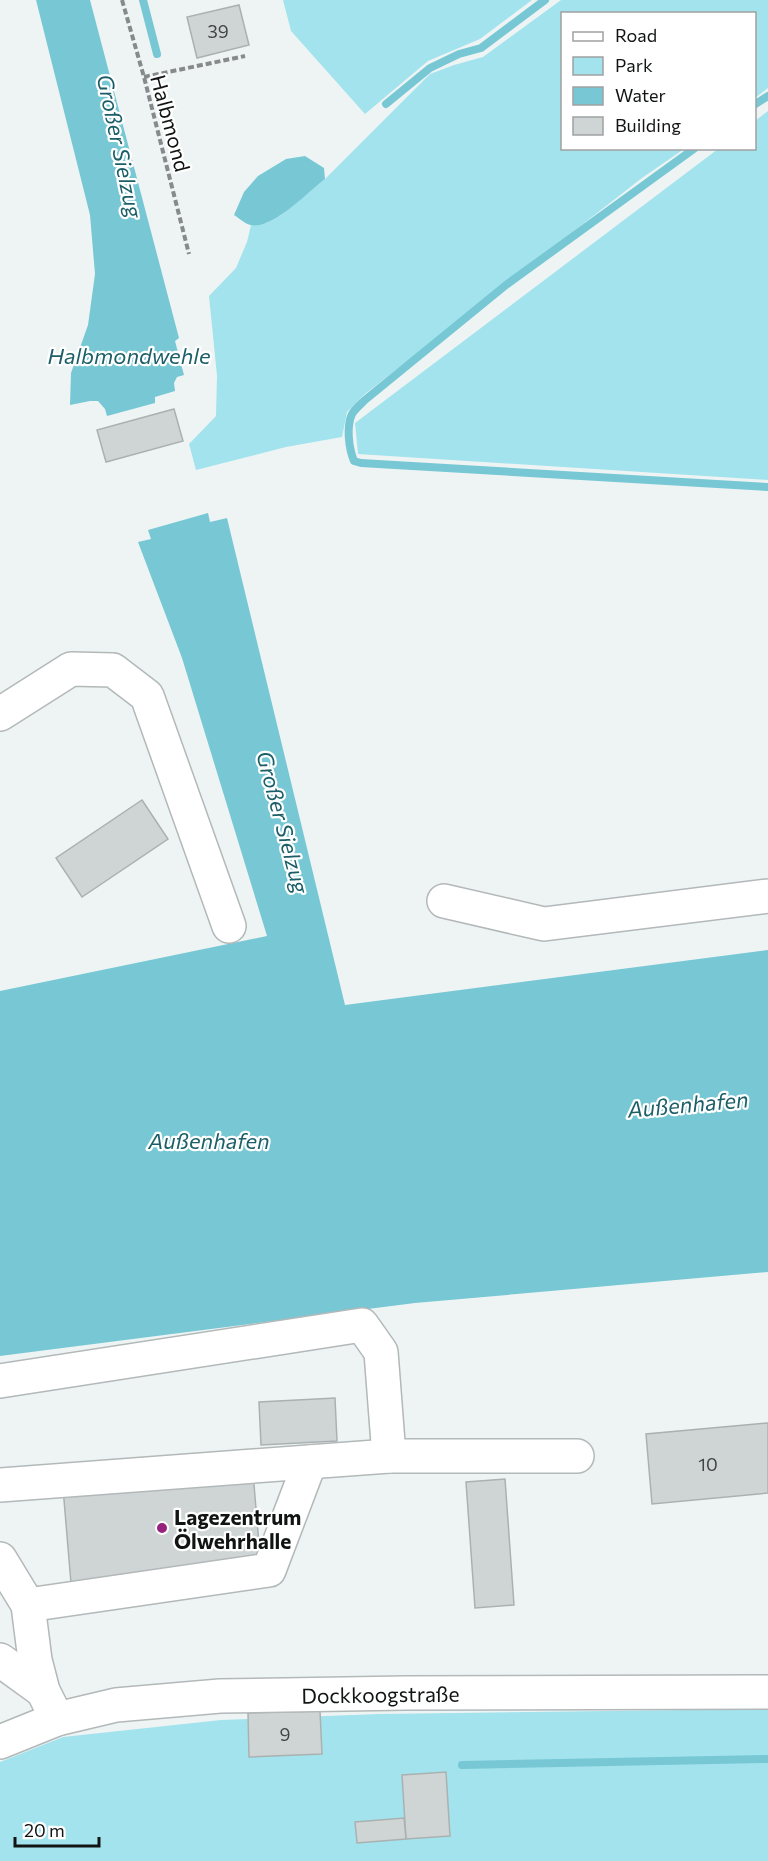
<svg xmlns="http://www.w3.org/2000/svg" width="768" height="1861" font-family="Commissioner,sans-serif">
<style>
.green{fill:#a3e3ed}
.water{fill:#77c8d4}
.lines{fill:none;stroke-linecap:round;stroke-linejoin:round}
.stream{stroke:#77c8d4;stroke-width:8}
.building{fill:#cfd5d5;stroke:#abb1b1;stroke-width:1.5}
.minor-casing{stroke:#b3b8b9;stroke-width:36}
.path{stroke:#868a8a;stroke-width:4;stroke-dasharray:6 3;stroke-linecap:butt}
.minor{stroke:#fff;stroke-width:33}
.poi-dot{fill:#96217e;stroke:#fff;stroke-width:2}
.labels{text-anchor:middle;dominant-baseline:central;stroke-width:4.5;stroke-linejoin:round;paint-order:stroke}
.number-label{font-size:18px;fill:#414444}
.street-label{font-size:21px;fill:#121414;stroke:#fff}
.poi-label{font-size:21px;font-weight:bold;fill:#121414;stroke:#fff;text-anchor:start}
.water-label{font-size:22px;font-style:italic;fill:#1c5f68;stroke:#fff}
</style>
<rect width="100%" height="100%" fill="#eef4f4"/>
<g class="green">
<polygon points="283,0 532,0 480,39 428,61 365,114 291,31"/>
<polygon points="561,0 768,0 768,88 755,98 754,14 562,14 562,148 684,149 642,178 365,394 347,412 342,437 286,447 196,470 189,444 216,416 217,376 209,296 236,268 247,242 251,225 266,223 281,215 325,179 430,74 454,65 483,57"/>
<polygon points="768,111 768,480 358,454 355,423 718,149 754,148 755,121"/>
<polygon points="768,1709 768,1861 0,1861 0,1762 63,1737 221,1720 379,1714"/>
</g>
<g class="water">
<polygon points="36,0 90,0 179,338 175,341 184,375 177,377 174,383 175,391 155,397 155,403 107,416 105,409 98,401 90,401 70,405 71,373 88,325 95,274 90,215"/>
<path d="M305,156L324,168L325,179C309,191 272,230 251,225C245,224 239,218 234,215L244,192L258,176L286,159Z"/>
<polygon points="208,513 210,522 227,518 345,1005 768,950 768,1272 415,1303 0,1356 0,991 267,936 182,658 138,542 151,539 148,530"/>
</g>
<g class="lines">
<g class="stream">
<polyline points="143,0 157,54"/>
<polyline points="386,104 430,68 459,54 481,48 545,0"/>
<polyline points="754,105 768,96"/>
<path d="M695,148L506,285L365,400C361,404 355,409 352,414C346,427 349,449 354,461L361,463L768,487"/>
<polyline points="462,1765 768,1759"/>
</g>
</g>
<g class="building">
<polygon points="239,5 249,45 197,58 187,17"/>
<polygon points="174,409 183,441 106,462 97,430"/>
<polygon points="142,800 168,839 82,897 56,858"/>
<polygon points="335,1398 337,1441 261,1445 259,1402"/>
<polygon points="768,1423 768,1493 652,1504 646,1434"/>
<polygon points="253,1473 261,1568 71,1583 63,1488"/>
<polygon points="505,1479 514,1605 475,1608 466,1482"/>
<polygon points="320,1711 322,1754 249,1757 248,1713"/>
<polygon points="446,1772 450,1836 406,1839 402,1775"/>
<polygon points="404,1818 406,1839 357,1843 355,1822"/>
</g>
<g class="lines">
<g class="minor-casing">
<g id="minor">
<polyline points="0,714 71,669 113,670 147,696 229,926"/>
<polyline points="444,901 544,924 768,896"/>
<polyline points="0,1381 362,1325 381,1352 389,1456"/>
<polyline points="0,1485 389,1456 577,1456"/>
<polyline points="0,1559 28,1605 35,1660 43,1691 57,1719"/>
<polyline points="28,1605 269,1570 310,1462"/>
<polyline points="0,1660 43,1691"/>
<path id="s1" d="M0,1742L57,1719L116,1705L220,1696L406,1693L768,1692"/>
</g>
</g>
<g class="path">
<polyline points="122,0 144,77 189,254"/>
<polyline points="144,77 245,56"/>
</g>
<use href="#minor" class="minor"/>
</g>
<circle class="poi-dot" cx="162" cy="1528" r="6"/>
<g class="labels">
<g class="number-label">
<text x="218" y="31">39</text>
<text x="708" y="1464">10</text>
<text x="285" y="1734">9</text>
</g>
<g class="street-label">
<text transform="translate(171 123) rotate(75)">Halbmond</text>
<text stroke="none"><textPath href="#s1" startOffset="387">Dockkoogstraße</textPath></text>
</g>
<g class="poi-label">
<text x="174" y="1516">Lagezentrum<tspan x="174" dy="24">Ölwehrhalle</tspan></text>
</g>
<g class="water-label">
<text transform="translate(120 146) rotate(78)">Großer Sielzug</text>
<text x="129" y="355">Halbmondwehle</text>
<text transform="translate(283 822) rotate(75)">Großer Sielzug</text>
<text transform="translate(688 1104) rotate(-5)">Außenhafen</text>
<text x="209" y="1140">Außenhafen</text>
</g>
</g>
<rect x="561" y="12" width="195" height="138" fill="#ffffff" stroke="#a0a1a1" stroke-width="1.5"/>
<rect x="573" y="32" width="30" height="9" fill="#ffffff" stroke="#a0a1a1" stroke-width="1.5"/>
<text x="615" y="42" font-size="18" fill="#121414">Road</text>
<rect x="573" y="57" width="30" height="18" fill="#a3e3ed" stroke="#a0a1a1" stroke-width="1.5"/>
<text x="615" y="72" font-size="18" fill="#121414">Park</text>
<rect x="573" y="87" width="30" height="18" fill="#77c8d4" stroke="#a0a1a1" stroke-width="1.5"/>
<text x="615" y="102" font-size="18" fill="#121414">Water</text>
<rect x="573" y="117" width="30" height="18" fill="#cfd5d5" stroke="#a0a1a1" stroke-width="1.5"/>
<text x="615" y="132" font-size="18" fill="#121414">Building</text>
<path d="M15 1837v9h84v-9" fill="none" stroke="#121414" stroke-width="3"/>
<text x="24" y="1837" font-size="18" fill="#121414" stroke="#ffffff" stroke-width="4.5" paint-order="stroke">20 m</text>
</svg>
